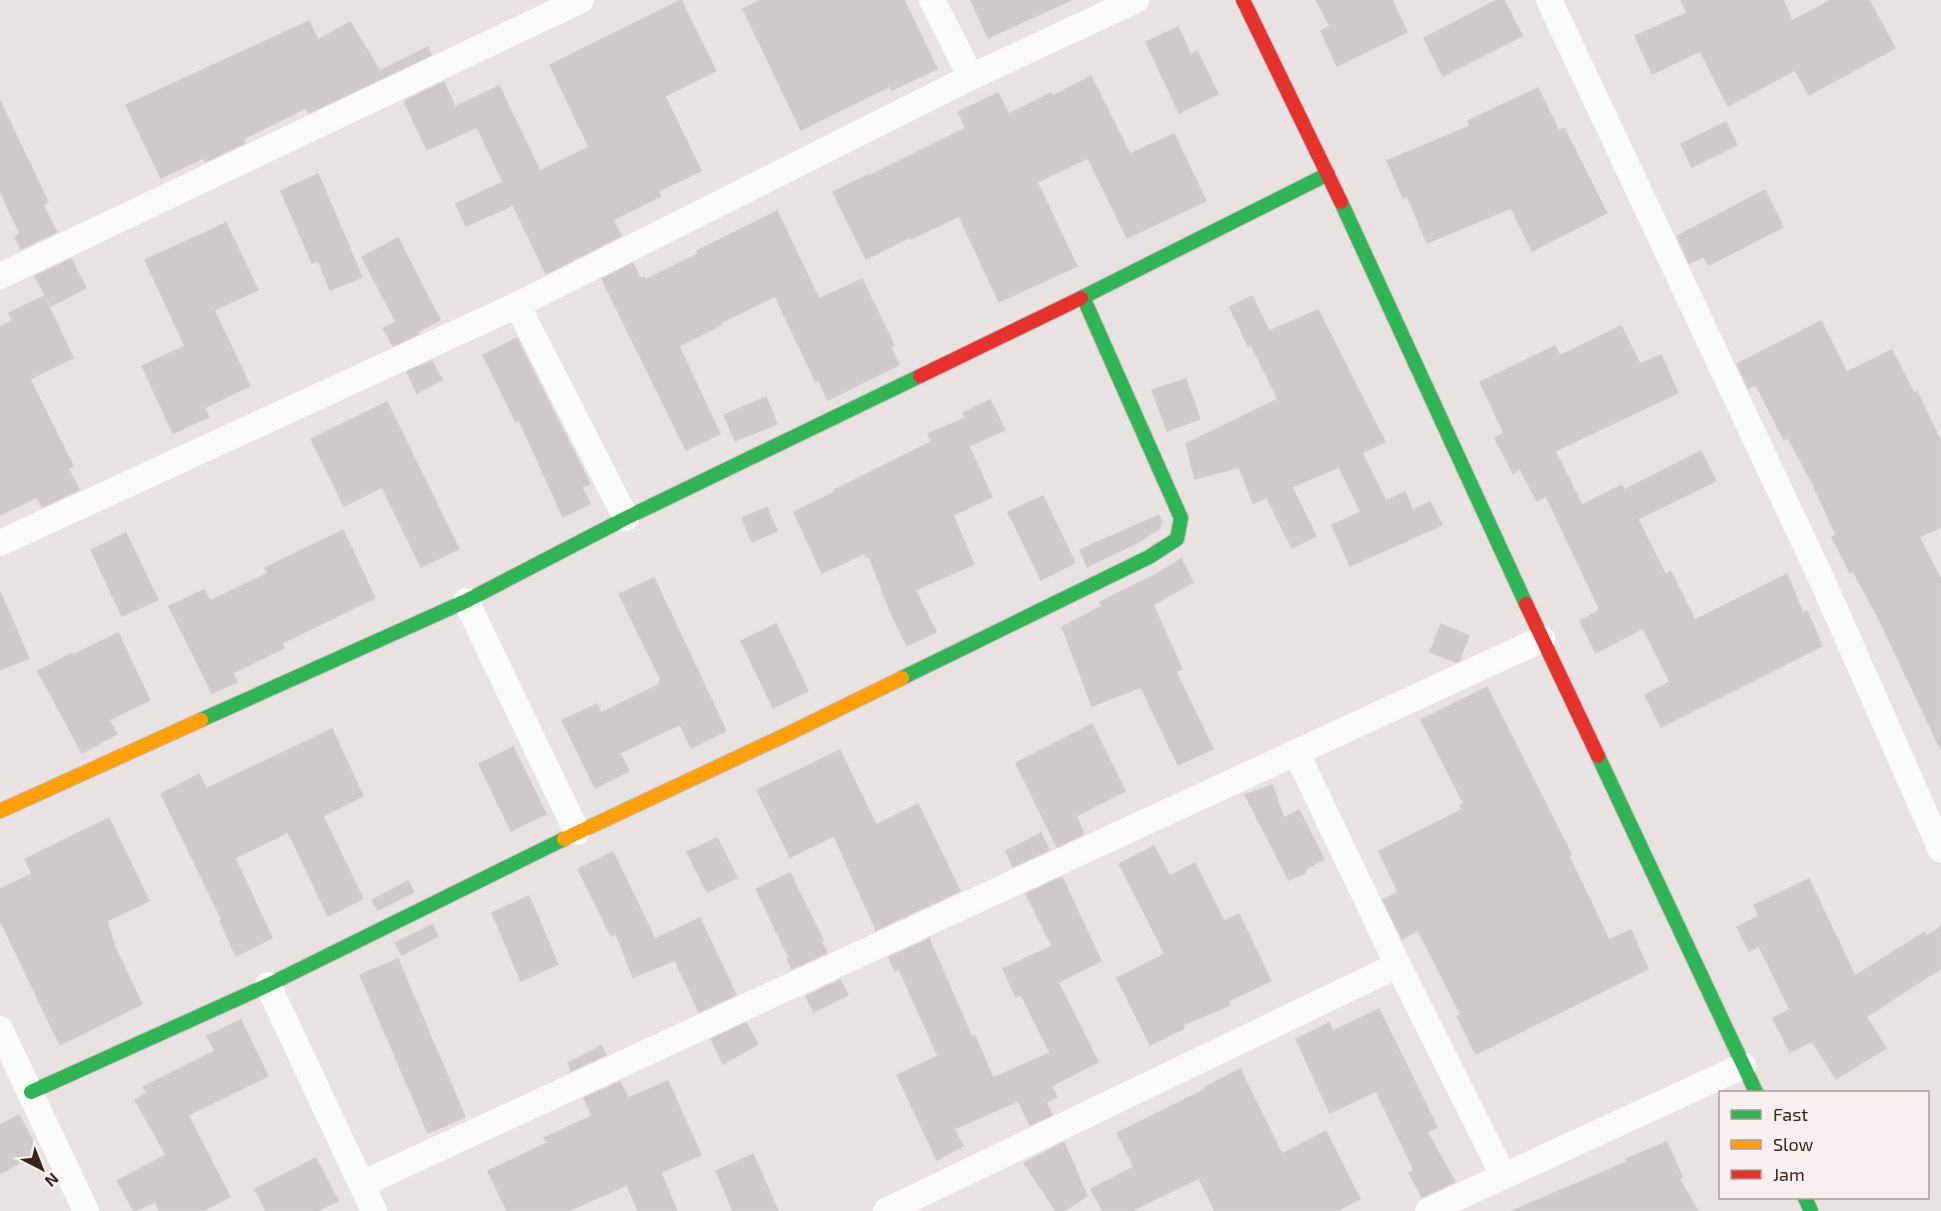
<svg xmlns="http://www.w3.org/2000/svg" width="1941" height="1211" font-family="'Exo 2',sans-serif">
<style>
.building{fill:#cfc9c9;stroke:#d1cbcb;stroke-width:1.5}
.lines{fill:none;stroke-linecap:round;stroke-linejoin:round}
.fast-casing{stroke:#c8bdbd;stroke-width:16}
.slow-casing{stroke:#c8bdbd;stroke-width:16}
.jam-casing{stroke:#c8bdbd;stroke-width:16}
.street{stroke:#fcfbfb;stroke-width:26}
.fast{stroke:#30b455;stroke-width:14}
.slow{stroke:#ff9f0a;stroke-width:14}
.jam{stroke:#e5322d;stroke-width:14}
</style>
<rect width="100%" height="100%" fill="#e8e2e2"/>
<g class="building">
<polygon points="681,0 716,71 665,96 701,171 658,191 661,196 613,220 621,236 546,274 513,205 466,226 456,204 503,182 477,127 427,150 404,101 444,82 455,107 499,86 540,171 589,147 550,65"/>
<polygon points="761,0 904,0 937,69 892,90 890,86 801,130 743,9"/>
<polygon points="971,0 1071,0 988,38"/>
<polygon points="1316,0 1392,0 1407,32 1337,66 1321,31 1330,26"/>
<polygon points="1497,0 1504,0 1522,36 1443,76 1424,38"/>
<polygon points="1681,0 1783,0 1792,21 1832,0 1869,0 1895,48 1809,95 1795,70 1728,106 1700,51 1652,74 1635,36 1687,13"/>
<polygon points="309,21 318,40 350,22 380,71 428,47 431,55 309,113 306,108 243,139 245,143 205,162 203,158 161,178 126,105"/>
<polygon points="1178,27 1191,55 1197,51 1218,94 1179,113 1146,42"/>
<polygon points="1091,76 1130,154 1174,134 1206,201 1127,238 1088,158 1037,182 1077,266 999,302 959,216 911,239 910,237 866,259 833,192 868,175 869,176 966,128 958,112 998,93 1009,114 1051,93 1053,96"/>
<polygon points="1538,88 1559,131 1564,128 1607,213 1532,251 1511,208 1427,243 1407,196 1403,198 1387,161 1470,126 1468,121"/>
<polygon points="0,101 48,202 43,205 57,232 21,249 15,237 20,234 0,191"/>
<polygon points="1726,122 1737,145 1692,167 1681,144"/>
<polygon points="318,174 362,277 330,290 318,260 312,263 281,191"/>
<polygon points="1765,190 1783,227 1709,265 1704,257 1689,263 1677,236"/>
<polygon points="777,211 819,299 862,279 894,345 891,347 899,365 828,400 819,381 816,382 775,296 720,323 721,325 679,346 720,434 686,450 602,279 633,263 640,278 644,277 645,280 698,254 697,251"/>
<polygon points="226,223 258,290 214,310 250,386 204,408 209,417 173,433 142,366 185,346 145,260"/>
<polygon points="398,238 440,320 417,332 419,334 393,346 383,328 396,322 362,257"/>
<polygon points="71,259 86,288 51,306 35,276"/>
<polygon points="44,296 73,358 30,379 73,466 68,468 79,490 42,507 37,497 0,515 0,327 12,321 9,313"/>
<polygon points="1252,296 1269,331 1318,310 1385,442 1362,453 1386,501 1405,492 1413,510 1430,502 1442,525 1350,566 1332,525 1361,512 1339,467 1292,487 1316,536 1292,548 1267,498 1253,503 1239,467 1195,479 1186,444 1278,399 1251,345 1248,346 1230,307"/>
<polygon points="1821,321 1847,372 1892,350 1914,393 1917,391 1941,442 1941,527 1919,537 1941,580 1941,750 1878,617 1853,571 1850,573 1832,537 1836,535 1812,482 1788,438 1784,440 1756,385 1748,388 1737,364"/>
<polygon points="1621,326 1640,364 1661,355 1678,393 1555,451 1582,505 1622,485 1624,490 1701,451 1716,481 1638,519 1665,574 1671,572 1695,620 1787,574 1803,613 1807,611 1822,646 1661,727 1645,695 1670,682 1643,628 1596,653 1580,621 1600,610 1546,496 1537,501 1520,469 1513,473 1495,438 1504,433 1480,382 1555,346 1560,356"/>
<polygon points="517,338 590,484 582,487 590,504 563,517 519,420 516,422 483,355"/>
<polygon points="432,361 442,380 417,393 407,372"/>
<polygon points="1186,379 1200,419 1167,431 1152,390"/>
<polygon points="766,397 777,424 735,441 724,415"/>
<polygon points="990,400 1005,430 969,446 992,497 953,515 974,564 915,590 936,632 907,646 890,611 869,556 866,557 865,553 822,573 794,512 835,492 834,490 931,442 928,434 966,418 963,413"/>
<polygon points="387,402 459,549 421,567 382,487 344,506 311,439"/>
<polygon points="1043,496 1075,563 1041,580 1008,512"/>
<polygon points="767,507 777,531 752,542 742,518"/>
<polygon points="1159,515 1161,520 1160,528 1140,541 1087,567 1080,550"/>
<polygon points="343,530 375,598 282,643 284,648 233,673 237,682 212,693 169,606 204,590 210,601 268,573 265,568"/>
<polygon points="126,533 158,600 122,616 91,550"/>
<polygon points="1181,559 1193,582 1153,605 1182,669 1176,672 1213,749 1178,765 1141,687 1092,706 1062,627 1102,606 1100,602 1157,574"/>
<polygon points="654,578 726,731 691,748 680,724 620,753 629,771 595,788 562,720 597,704 601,713 660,684 659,681 661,680 619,594"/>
<polygon points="0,592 29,658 0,670"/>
<polygon points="776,624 808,691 773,708 741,641"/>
<polygon points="1441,624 1469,636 1459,661 1456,662 1430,652"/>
<polygon points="118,633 150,700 109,720 117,734 82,753 38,671 72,653 73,655"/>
<polygon points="1487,687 1571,854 1569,856 1609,940 1631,930 1648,969 1476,1054 1457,1016 1461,1015 1418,930 1402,939 1400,935 1383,900 1398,892 1379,851 1462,810 1460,805 1464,804 1421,720"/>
<polygon points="1092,724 1125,791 1076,816 1084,834 1057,847 1016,763"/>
<polygon points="332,729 363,796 323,816 363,899 328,916 288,832 235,858 272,938 236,956 220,921 222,920 161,794 199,774 206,789"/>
<polygon points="513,747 546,814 511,831 479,764"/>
<polygon points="840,750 876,825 918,804 960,891 876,930 834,836 790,857 757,790"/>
<polygon points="1272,785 1284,818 1299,810 1324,859 1304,870 1305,873 1289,880 1245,795"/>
<polygon points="109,818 149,901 107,921 114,945 142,1004 60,1045 0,920 0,889 32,874 25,859"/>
<polygon points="1041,833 1049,850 1013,867 1006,851"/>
<polygon points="717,838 737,878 707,892 687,852"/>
<polygon points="1154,846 1170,876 1195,863 1224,921 1239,914 1271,981 1228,1001 1230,1005 1183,1025 1184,1028 1150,1045 1117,978 1165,954 1119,864"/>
<polygon points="613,852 655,939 700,918 736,995 699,1012 675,960 633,977 616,934 611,936 578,869"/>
<polygon points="790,873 823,940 821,941 827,953 792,969 787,959 789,958 756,889"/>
<polygon points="1062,877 1101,961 1058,982 1098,1062 1051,1086 1057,1097 1046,1102 1052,1115 1030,1125 1018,1101 954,1129 963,1146 937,1160 897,1075 938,1056 899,969 895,971 889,957 929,939 972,1037 975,1036 993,1078 1050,1053 1021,995 1016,997 1003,969 1052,946 1026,894"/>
<polygon points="1809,879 1855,976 1925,932 1927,936 1941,927 1941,968 1866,1017 1886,1048 1836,1079 1812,1041 1790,1052 1773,1018 1790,1010 1759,946 1749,951 1737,927 1759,916 1754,905"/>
<polygon points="408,881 414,892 378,910 372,900"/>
<polygon points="529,896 558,964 521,981 492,913"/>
<polygon points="432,925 438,936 402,955 395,943"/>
<polygon points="398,959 465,1117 428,1133 360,975"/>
<polygon points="840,980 848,995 814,1012 806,996"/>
<polygon points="1379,1009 1437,1127 1427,1132 1455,1182 1422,1197 1409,1173 1414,1170 1376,1091 1330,1113 1296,1039 1329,1023 1333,1031"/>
<polygon points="241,1020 268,1076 188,1115 230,1197 202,1211 160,1211 155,1202 134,1211 117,1181 166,1155 135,1100 147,1093 143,1087 215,1051 207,1036"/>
<polygon points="746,1023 758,1044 723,1064 711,1039"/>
<polygon points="601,1046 606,1055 571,1071 568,1063"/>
<polygon points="1240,1069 1282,1154 1326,1131 1360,1199 1336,1211 1215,1211 1199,1178 1131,1211 1103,1211 1091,1189 1134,1167 1117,1133 1206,1089 1205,1087"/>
<polygon points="668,1081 701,1155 661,1172 677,1211 638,1211 627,1185 568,1211 507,1211 488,1171 547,1143 544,1138 592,1116 584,1098 620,1082 628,1098"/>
<polygon points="19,1115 39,1152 0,1174 0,1125"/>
<polygon points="1064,1142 1087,1196 1064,1211 1056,1211 1024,1163"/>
<polygon points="1667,1142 1682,1177 1679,1179 1698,1211 1512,1211 1627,1162 1626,1159"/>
<polygon points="753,1154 778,1211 733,1211 716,1171"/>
<polygon points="316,1158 338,1201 317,1211 266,1211 255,1189"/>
</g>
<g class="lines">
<g class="fast-casing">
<g id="fast">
<polyline points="1341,202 1526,604"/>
<polyline points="1081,298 1328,174"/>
<polyline points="902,678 1149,557 1177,539 1181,518 1083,297"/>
<polyline points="201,720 466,601 626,518 920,376"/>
<polyline points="1598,756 1756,1092"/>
<polyline points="31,1092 268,985 564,839"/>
<polyline points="1805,1198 1811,1211"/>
</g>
</g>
<g class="slow-casing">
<g id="slow">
<polyline points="0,811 201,720"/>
<polyline points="564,839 792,732 902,678"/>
</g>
</g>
<g class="jam-casing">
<g id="jam">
<polyline points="1243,0 1341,202"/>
<polyline points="920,376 1081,298"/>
<polyline points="1526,604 1598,756"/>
</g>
</g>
<g class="street">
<polyline points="932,0 971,77"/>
<polyline points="1549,0 1822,580 1941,850"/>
<polyline points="0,276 581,0"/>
<polyline points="517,305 626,518"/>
<polyline points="0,543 517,305 971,77 1136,0"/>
<polyline points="466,601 577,832"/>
<polyline points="1296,752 1398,965 1503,1175"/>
<polyline points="268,985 374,1211"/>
<polyline points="0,1029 86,1211"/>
<polyline points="362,1184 1542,639"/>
<polyline points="886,1211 1398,965"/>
<polyline points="1428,1211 1743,1066"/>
</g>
<use href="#fast" class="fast"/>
<use href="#slow" class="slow"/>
<use href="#jam" class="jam"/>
</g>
<rect x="1719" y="1091" width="210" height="108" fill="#f8eff0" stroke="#ad9d9c" stroke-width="1.5"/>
<rect x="1731" y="1110" width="30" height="9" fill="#30b455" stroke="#ad9d9c" stroke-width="1.5"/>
<text x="1773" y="1121" font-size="18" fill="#3c221f">Fast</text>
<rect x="1731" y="1140" width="30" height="9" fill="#ff9f0a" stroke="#ad9d9c" stroke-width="1.5"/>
<text x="1773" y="1151" font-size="18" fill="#3c221f">Slow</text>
<rect x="1731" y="1170" width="30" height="9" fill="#e5322d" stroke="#ad9d9c" stroke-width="1.5"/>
<text x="1773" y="1181" font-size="18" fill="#3c221f">Jam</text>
<g transform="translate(42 1169) rotate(138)" stroke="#f8eff0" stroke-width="4.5" paint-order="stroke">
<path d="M0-4.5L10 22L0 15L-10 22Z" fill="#3c221f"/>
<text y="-9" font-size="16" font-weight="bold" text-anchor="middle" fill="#3c221f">N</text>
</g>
</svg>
